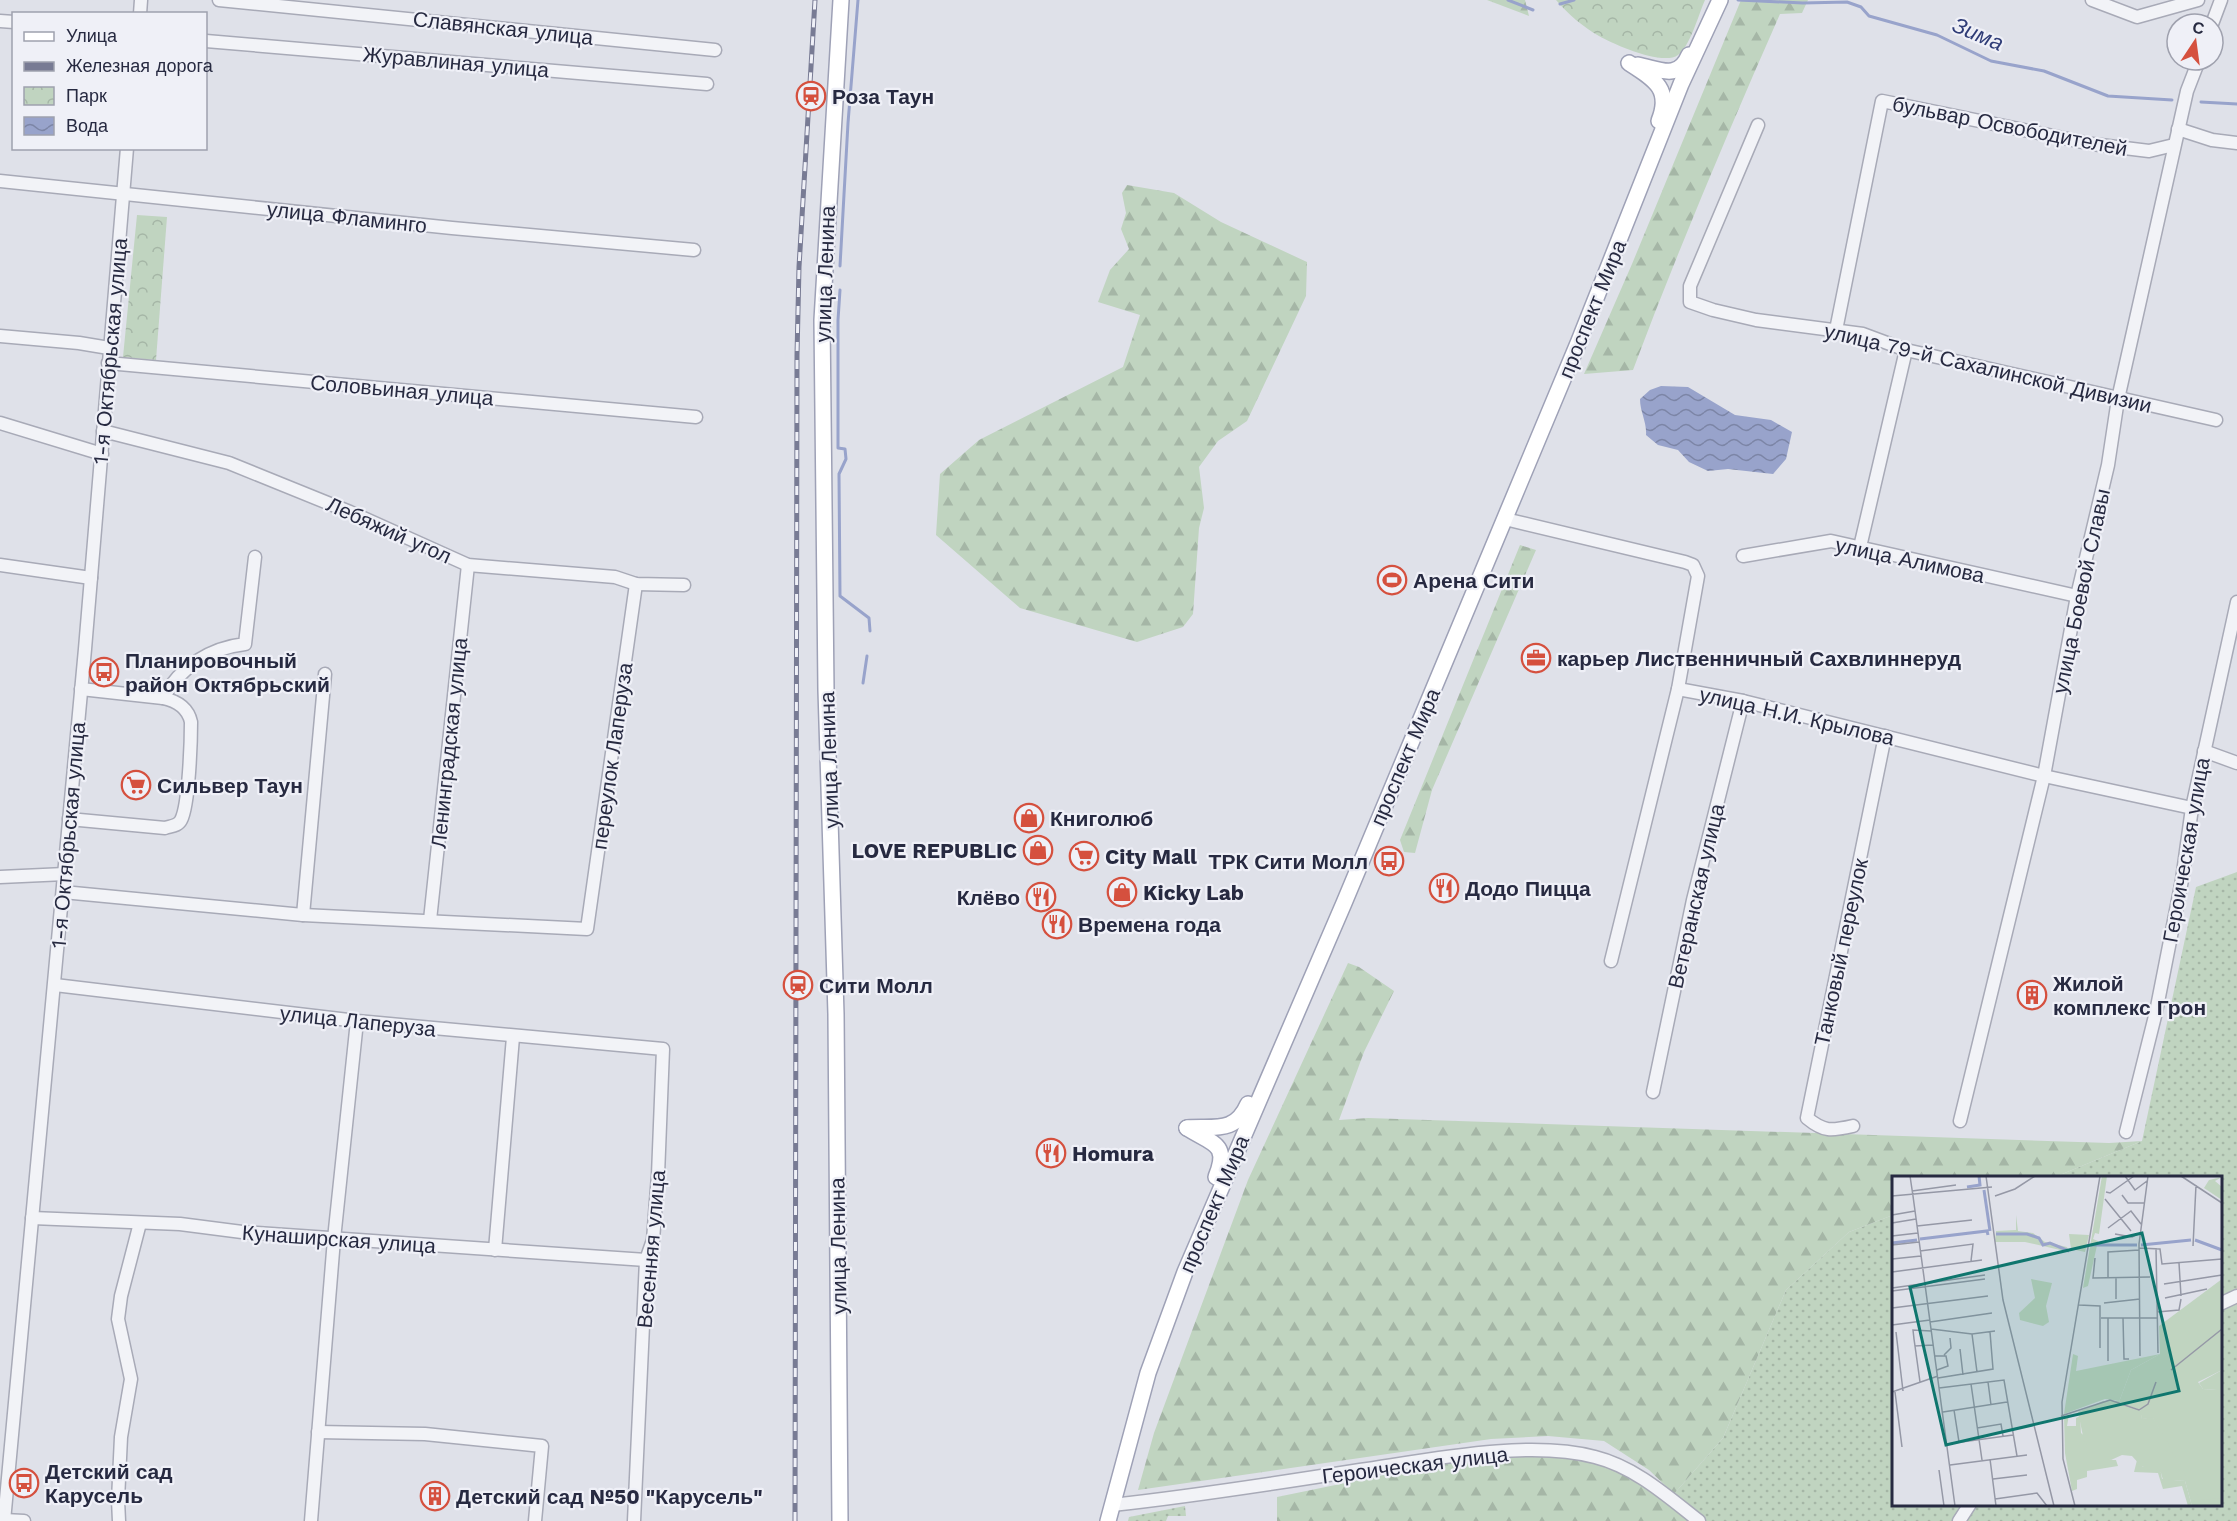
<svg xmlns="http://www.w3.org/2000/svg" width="2237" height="1521" font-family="'Work Sans',sans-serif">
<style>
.grass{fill:url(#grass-dots)}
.forest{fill:url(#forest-firs)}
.park{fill:url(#park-crowns)}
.water{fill:url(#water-waves)}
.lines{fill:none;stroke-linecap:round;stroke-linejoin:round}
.stream{stroke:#98a3cb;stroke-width:3}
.minor-casing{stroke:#a8aab7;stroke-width:15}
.major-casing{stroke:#9ea1b6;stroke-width:18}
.minor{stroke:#f2f3f7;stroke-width:12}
.major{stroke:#fff;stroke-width:15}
.rail-casing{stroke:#787b94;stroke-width:5}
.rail{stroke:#eff0f7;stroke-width:3;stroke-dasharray:9;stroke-linecap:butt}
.labels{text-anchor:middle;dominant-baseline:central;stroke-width:4.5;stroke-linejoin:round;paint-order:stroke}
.street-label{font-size:21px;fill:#272a41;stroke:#eff0f7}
.poi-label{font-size:21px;font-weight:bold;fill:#272a41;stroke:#eff0f7;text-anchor:start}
.water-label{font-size:22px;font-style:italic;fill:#2f3c77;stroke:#eff0f7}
.inset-river{fill:none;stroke:#98a3cb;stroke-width:3}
.inset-road{fill:none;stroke:#9598a6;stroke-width:1.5}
.view{fill:#0f766e;fill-opacity:0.15;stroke:#0f766e;stroke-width:3}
.inset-edge{fill:none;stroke:#272a41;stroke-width:3}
</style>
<defs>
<pattern id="grass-dots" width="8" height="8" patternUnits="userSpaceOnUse" patternTransform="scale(1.5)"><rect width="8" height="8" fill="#c0d4c0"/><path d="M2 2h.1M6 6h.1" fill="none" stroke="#a5b6a6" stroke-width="1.8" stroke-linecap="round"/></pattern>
<pattern id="forest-firs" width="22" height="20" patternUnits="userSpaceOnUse" patternTransform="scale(1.5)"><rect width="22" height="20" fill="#c0d4c0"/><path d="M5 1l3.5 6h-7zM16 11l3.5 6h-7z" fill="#a5b6a6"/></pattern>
<pattern id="park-crowns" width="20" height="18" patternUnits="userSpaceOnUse" patternTransform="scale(1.5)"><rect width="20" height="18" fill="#c0d4c0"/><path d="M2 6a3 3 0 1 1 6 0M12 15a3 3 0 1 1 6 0" fill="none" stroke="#a5b6a6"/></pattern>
<pattern id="water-waves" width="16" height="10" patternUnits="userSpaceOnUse" patternTransform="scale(1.5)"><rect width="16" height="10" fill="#98a3cb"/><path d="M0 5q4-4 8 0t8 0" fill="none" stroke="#7c85a6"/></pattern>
</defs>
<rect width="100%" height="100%" fill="#dfe1e9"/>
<g class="grass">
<polygon points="2237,872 2237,1521 1691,1521 1674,1494 1723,1438 1786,1290 1849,1232 1893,1215 1894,1504 2220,1504 2220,1178 2055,1177 2142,1141 2196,887"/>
<polygon points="1185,1506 1186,1516 1168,1516 1166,1521 1128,1521 1129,1517"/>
</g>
<g class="forest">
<polygon points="1487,0 1525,0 1529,16"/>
<path d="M1741,0H1808L1802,13L1780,14C1728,132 1678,250 1633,370L1584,374L1632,264Z"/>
<polygon points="1127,185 1174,193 1221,222 1307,262 1306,296 1247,421 1218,441 1199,467 1204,508 1199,528 1193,614 1183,627 1137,642 1020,608 936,535 940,474 979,440 1123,367 1140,315 1098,302 1110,270 1129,249 1121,229 1126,213 1122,193"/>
<polygon points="1520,545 1536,550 1432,790 1415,853 1404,852 1400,840"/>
<polygon points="1348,963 1359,967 1394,991 1364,1052 1339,1120 1368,1118 2109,1143 2142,1141 2055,1177 1894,1178 1893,1215 1849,1232 1786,1290 1723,1438 1674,1494 1649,1470 1604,1441 1548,1436 1491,1439 1138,1490 1154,1433 1248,1180"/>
<polygon points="1526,1455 1593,1458 1682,1507 1693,1521 1277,1521 1277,1497 1428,1466"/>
</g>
<g class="park">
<path d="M1556,0H1705C1699,13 1690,47 1678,55C1663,66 1615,45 1599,36C1583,27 1568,14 1556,0Z"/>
<polygon points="137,215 167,217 156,360 123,357"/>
</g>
<path class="water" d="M1661,386L1688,387L1735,415L1771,420L1792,432L1786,459L1773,474L1728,469L1708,471L1689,462L1678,450L1658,445L1646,435C1647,422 1640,412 1640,399L1650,390Z"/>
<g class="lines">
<g class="stream">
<polyline points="1508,0 1533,10"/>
<polyline points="1738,0 1803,3 1847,2 1861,7 1869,16 1937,35 1991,61 2044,71 2108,96 2172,100"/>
<polyline points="1560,4 1574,0"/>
<polyline points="2201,102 2237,104"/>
<polyline points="840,266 848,123 858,0"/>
<polyline points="840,290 838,320 838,448 845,449 846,459 839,474 840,596 869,618 870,631"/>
<polyline points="863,683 867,656"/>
</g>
<g class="minor-casing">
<g id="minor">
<polyline points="219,0 715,50"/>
<polyline points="2092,0 2137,17 2198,0"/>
<polyline points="140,14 141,0"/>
<polyline points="0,21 14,22"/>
<polyline points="2212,24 2221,0"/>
<polyline points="206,41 707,84"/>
<polyline points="1758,125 1690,286 1690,302 1713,310 1756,320 1863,334 1906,350 2216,420"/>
<polyline points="2178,129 2212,140 2237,143"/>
<polyline points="0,181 452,228 694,250"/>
<polyline points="1836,330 1882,101 2092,144 2149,151 2174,145"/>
<polyline points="0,336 79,343 109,348"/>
<polyline points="108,363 696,417"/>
<polyline points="0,423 102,454"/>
<polyline points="103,431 229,463 350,512 468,565 615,577 636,584 684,585"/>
<polyline points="1505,519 1685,562 1693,565 1698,576 1678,689 1611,961"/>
<polyline points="1860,547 1906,350"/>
<polyline points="1743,556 1831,541 2077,596"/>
<polyline points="0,565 91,578"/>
<polyline points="1678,689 1743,701 2044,776 2192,808"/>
<path d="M163,698C180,667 210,648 245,644L255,557"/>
<polyline points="2204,751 2237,763"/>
<path d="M69,819L165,828C171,826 178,826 181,820C189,805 191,741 191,722C188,708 177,701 163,698L81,689"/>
<polyline points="0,877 65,874"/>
<polyline points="63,892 303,915 587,929 636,584"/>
<polyline points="303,915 325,674"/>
<polyline points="430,920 468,565"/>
<polyline points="55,985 357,1021 663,1049 658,1175 653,1240 646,1260 634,1521"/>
<polyline points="1653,1092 1693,900 1743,701"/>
<polyline points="1960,1121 2044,776 2077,596 2108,465 2118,399 2187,91 2199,60"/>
<path d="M1853,1126C1831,1131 1824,1132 1807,1118L1885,736"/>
<polyline points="2126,1132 2156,1012 2182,880 2192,808 2237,602"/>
<polyline points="32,1218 180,1224 242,1232 646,1260"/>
<polyline points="495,1250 513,1037"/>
<polyline points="2220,1304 2237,1296"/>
<polyline points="318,1432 425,1434 542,1446 535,1521"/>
<path d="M1112,1505C1195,1496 1278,1483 1360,1470C1428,1460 1529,1439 1595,1457C1635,1467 1667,1496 1699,1521"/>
<polyline points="4,1520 24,1521"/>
<polyline points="4,1521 85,649 127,148"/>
<polyline points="119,1521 118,1500 121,1437 131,1379 118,1319 121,1296 140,1223"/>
<polyline points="311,1521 334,1239 357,1021"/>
<polyline points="1959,1521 1970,1504"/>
</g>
</g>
<g class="major-casing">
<g id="major">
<path d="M1629,63C1654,79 1672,89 1659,121"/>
<path d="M1638,65C1659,69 1678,81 1689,55"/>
<path d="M1187,1128C1214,1126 1235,1134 1248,1104"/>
<path d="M1187,1128C1212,1144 1230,1143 1216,1177"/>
<polyline points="840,1521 836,1014 826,690 822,320 841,0"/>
<polyline points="1108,1521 1148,1373 1185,1272 1344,903 1579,341 1681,84 1720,0"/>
</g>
</g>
<use href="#minor" class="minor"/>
<use href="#major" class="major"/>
<g class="rail-casing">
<polyline id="rail" points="795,1521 797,355 799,267 815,0"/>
</g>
<use href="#rail" class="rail"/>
</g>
<defs>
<g id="station-ring" transform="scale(1.5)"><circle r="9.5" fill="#eff0f7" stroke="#d5503e" stroke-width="1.5"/><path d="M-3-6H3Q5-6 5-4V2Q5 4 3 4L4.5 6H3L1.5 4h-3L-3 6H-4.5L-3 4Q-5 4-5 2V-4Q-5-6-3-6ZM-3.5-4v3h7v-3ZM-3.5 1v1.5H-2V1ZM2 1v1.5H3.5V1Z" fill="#d5503e"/></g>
<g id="stadium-ring" transform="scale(1.5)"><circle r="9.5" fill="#eff0f7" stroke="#d5503e" stroke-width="1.5"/><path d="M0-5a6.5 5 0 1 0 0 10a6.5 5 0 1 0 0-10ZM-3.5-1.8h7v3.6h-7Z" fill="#d5503e"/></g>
<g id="office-ring" transform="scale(1.5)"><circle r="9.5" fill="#eff0f7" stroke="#d5503e" stroke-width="1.5"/><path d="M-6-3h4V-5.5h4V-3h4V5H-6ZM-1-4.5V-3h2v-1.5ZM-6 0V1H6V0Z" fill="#d5503e"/></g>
<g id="bus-ring" transform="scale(1.5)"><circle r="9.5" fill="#eff0f7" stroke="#d5503e" stroke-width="1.5"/><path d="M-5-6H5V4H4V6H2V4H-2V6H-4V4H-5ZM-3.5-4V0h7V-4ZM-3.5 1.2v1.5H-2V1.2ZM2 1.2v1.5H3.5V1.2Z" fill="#d5503e"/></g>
<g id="supermarket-ring" transform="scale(1.5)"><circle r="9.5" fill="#eff0f7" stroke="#d5503e" stroke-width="1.5"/><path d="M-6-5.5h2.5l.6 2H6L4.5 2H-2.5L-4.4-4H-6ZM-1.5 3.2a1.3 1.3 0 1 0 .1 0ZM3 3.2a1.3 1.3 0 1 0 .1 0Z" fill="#d5503e"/></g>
<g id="shop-ring" transform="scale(1.5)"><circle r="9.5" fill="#eff0f7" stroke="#d5503e" stroke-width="1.5"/><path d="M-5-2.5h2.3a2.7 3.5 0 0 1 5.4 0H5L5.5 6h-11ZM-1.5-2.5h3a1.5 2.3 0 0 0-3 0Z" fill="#d5503e"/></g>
<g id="restaurant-ring" transform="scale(1.5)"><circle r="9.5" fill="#eff0f7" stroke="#d5503e" stroke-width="1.5"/><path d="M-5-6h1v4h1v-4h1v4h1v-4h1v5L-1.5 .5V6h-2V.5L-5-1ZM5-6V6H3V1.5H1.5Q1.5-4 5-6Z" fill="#d5503e"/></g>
<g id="building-ring" transform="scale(1.5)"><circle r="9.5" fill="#eff0f7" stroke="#d5503e" stroke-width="1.5"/><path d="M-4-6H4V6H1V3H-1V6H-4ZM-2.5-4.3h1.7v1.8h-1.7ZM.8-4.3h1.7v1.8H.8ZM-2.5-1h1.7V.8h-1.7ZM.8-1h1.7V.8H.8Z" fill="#d5503e"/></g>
</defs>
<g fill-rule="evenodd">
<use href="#station-ring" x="811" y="96"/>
<use href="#stadium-ring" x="1392" y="580"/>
<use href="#office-ring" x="1536" y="658"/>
<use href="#bus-ring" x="104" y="672"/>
<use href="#supermarket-ring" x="136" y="785"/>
<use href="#shop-ring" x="1029" y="818"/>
<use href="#shop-ring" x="1038" y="850"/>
<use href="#supermarket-ring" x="1084" y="856"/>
<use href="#bus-ring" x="1389" y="861"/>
<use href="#restaurant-ring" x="1444" y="888"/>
<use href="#shop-ring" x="1122" y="892"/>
<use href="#restaurant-ring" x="1041" y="897"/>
<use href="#restaurant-ring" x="1057" y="924"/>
<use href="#station-ring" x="798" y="985"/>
<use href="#building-ring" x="2032" y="995"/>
<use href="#restaurant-ring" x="1051" y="1153"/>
<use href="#bus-ring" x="24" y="1483"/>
<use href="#building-ring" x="435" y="1496"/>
</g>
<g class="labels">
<g class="street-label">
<text transform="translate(503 28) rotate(6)">Славянская улица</text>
<text transform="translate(456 62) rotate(5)">Журавлиная улица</text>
<text transform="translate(2010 126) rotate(11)">бульвар Освободителей</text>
<text transform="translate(347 217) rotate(6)">улица Фламинго</text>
<text transform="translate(825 274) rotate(-88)">улица Ленина</text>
<text transform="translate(1592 309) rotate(-68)">проспект Мира</text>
<text transform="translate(110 351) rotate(-85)">1-я Октябрьская улица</text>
<text transform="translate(1988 368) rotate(13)">улица 79-й Сахалинской Дивизии</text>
<text transform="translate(402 390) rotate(5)">Соловьиная улица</text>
<text transform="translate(389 530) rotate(24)">Лебяжий угол</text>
<text transform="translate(1910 560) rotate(12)">улица Алимова</text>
<text transform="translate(2081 591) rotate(-78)">улица Боевой Славы</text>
<text transform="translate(1797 716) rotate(13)">улица Н.И. Крылова</text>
<text transform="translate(449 743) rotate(-84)">Ленинградская улица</text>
<text transform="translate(612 756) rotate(-82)">переулок Лаперуза</text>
<text transform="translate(1405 757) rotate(-67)">проспект Мира</text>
<text transform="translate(829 760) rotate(-92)">улица Ленина</text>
<text transform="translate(68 835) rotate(-85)">1-я Октябрьская улица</text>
<text transform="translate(2186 850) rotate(-80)">Героическая улица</text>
<text transform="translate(1696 896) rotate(-77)">Ветеранская улица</text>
<text transform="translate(1841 952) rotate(-78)">Танковый переулок</text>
<text transform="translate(358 1021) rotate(6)">улица Лаперуза</text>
<text transform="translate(1214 1204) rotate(-67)">проспект Мира</text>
<text transform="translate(339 1239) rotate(4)">Кунаширская улица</text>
<text transform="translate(838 1246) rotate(-91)">улица Ленина</text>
<text transform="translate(651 1249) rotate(-85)">Весенняя улица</text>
<text transform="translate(1415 1465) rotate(-7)">Героическая улица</text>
</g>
<g class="poi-label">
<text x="832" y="96">Роза Таун</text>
<text x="1413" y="580">Арена Сити</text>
<text x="1557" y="658">карьер Лиственничный Сахвлиннеруд</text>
<text x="125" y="660">Планировочный<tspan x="125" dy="24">район Октябрьский</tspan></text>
<text x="157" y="785">Сильвер Таун</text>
<text x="1050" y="818">Книголюб</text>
<text x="1017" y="850" text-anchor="end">LOVE REPUBLIC</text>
<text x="1105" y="856">City Mall</text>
<text x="1368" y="861" text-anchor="end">ТРК Сити Молл</text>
<text x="1465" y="888">Додо Пицца</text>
<text x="1143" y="892">Kicky Lab</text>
<text x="1020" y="897" text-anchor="end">Клёво</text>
<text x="1078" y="924">Времена года</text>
<text x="2053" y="983">Жилой<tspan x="2053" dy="24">комплекс Грон</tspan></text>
<text x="819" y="985">Сити Молл</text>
<text x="1072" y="1153">Homura</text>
<text x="45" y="1471">Детский сад<tspan x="45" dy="24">Карусель</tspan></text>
<text x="456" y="1496">Детский сад №50 "Карусель"</text>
</g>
<g class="water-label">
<text transform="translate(1978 34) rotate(23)">Зима</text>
</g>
</g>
<g transform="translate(1892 1176)">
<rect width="330" height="330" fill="#dfe1e9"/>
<path d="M330,103V194L306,206L311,213L326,214L330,227V323L307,326L261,242L250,243L248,234L227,226L239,194L268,178L267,150ZM177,239L175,250H184V242L188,240L189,257L219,284H224L226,290L195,295V301L185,304V313L180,315L173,277L172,241ZM245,284L251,291L255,288L269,297L270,303L293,305L300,330H296L290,310L271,313L266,297L242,296Z" fill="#c0d4c0"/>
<path d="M210,0H215L207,58L203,57L201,63L206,65L196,110L191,112ZM330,1L323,5L330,11V24L312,12L317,4ZM124,39L126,55L141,57L153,66L175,71L177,76L133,66H103L104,55L124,54ZM139,103L160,107L154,130L157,146L151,150L128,144L127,137L143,122ZM181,178L186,180L184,195L268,178L239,194L227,226L249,235L250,243L261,241L308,324L330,322V329L300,330L293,305L278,304V310L273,311L269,297L249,290L240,280L230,279L219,284L203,280L192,265L186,236L211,225H227L213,223L172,238ZM330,194V227L325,214L311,213L307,207Z" fill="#c0d4c0"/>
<path d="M177,58L197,59L193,76L179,73Z" fill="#c0d4c0"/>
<path class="inset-river" d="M75,11L88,9L87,0M92,14L98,55M104,58H135L147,62L151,69L158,67L177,75M28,63L95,55L96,59M303,64L330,74M0,67L25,64M199,69H245M249,69L299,64"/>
<path class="inset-road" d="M18,0L21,20M94,0L111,124L162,330M233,0L243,14L255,5M289,0L330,27M20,15L64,9M214,16L218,17L242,0M230,19L236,27H253M0,20L100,11M21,20L63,330M103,20L123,13L143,0M213,23L239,55M0,39L23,35M0,47L24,43M25,50L80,44M216,52L239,35L249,48M223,58L240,61L248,57M0,60L26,57M0,69L27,66M301,70L304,9M247,72L268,73L270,88L330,83M264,72L266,177M28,75L81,68L79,85M203,82L201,102L258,101M0,83L29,80M287,87L289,120M0,96L90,84M216,101V76L247,74M272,108L330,99M0,112L93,99M0,115L93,103M273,122L315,113M224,123V101M212,127L248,123M187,129L208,130V172M0,132L96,120M265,136L287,134L289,123M209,142H265M231,142L232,183H237M38,146L100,137M0,149L38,144M39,153L80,158L103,155M39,155L21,154L22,163L23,170L41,169M4,156L11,215M80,158L85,196M23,170L28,206M68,173L71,199M52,179L59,172L58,162M43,180H54L56,190L45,194M248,180L247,68L256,0M216,185V142M279,194L330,153M46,202L101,193L98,156M96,206L99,229M79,208L90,284M47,212L112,204L125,280M0,216L46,200M3,216L10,271M62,234L67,266M51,236L115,226M169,240L218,224L247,234L256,228L264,206M85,252L109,248L111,260M55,268L121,259M98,283L104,330M58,289L135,279M47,294L52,330M101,303L135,299M103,323L145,317L155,330M183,330L171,283L170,226L208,0"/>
<path class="view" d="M250,57L287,215L54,269L18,111Z"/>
<rect width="330" height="330" class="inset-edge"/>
</g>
<rect x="12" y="12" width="195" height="138" fill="#eff0f7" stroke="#9fa1ae" stroke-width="1.5"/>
<rect x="24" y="32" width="30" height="9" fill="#ffffff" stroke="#9fa1ae" stroke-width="1.5"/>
<text x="66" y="42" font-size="18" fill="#272a41">Улица</text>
<rect x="24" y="62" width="30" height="9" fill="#787b94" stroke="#9fa1ae" stroke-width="1.5"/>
<text x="66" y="72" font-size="18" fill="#272a41">Железная дорога</text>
<rect x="24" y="87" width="30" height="18" fill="url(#park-crowns)" stroke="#9fa1ae" stroke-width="1.5"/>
<text x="66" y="102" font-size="18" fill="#272a41">Парк</text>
<rect x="24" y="117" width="30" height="18" fill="url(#water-waves)" stroke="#9fa1ae" stroke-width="1.5"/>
<text x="66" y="132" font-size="18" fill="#272a41">Вода</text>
<g transform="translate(2195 42) rotate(13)"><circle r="28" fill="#eff0f7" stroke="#9fa1ae" stroke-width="1.5"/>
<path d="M0-4.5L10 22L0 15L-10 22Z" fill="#d5503e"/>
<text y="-9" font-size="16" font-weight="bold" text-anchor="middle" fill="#272a41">С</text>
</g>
</svg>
